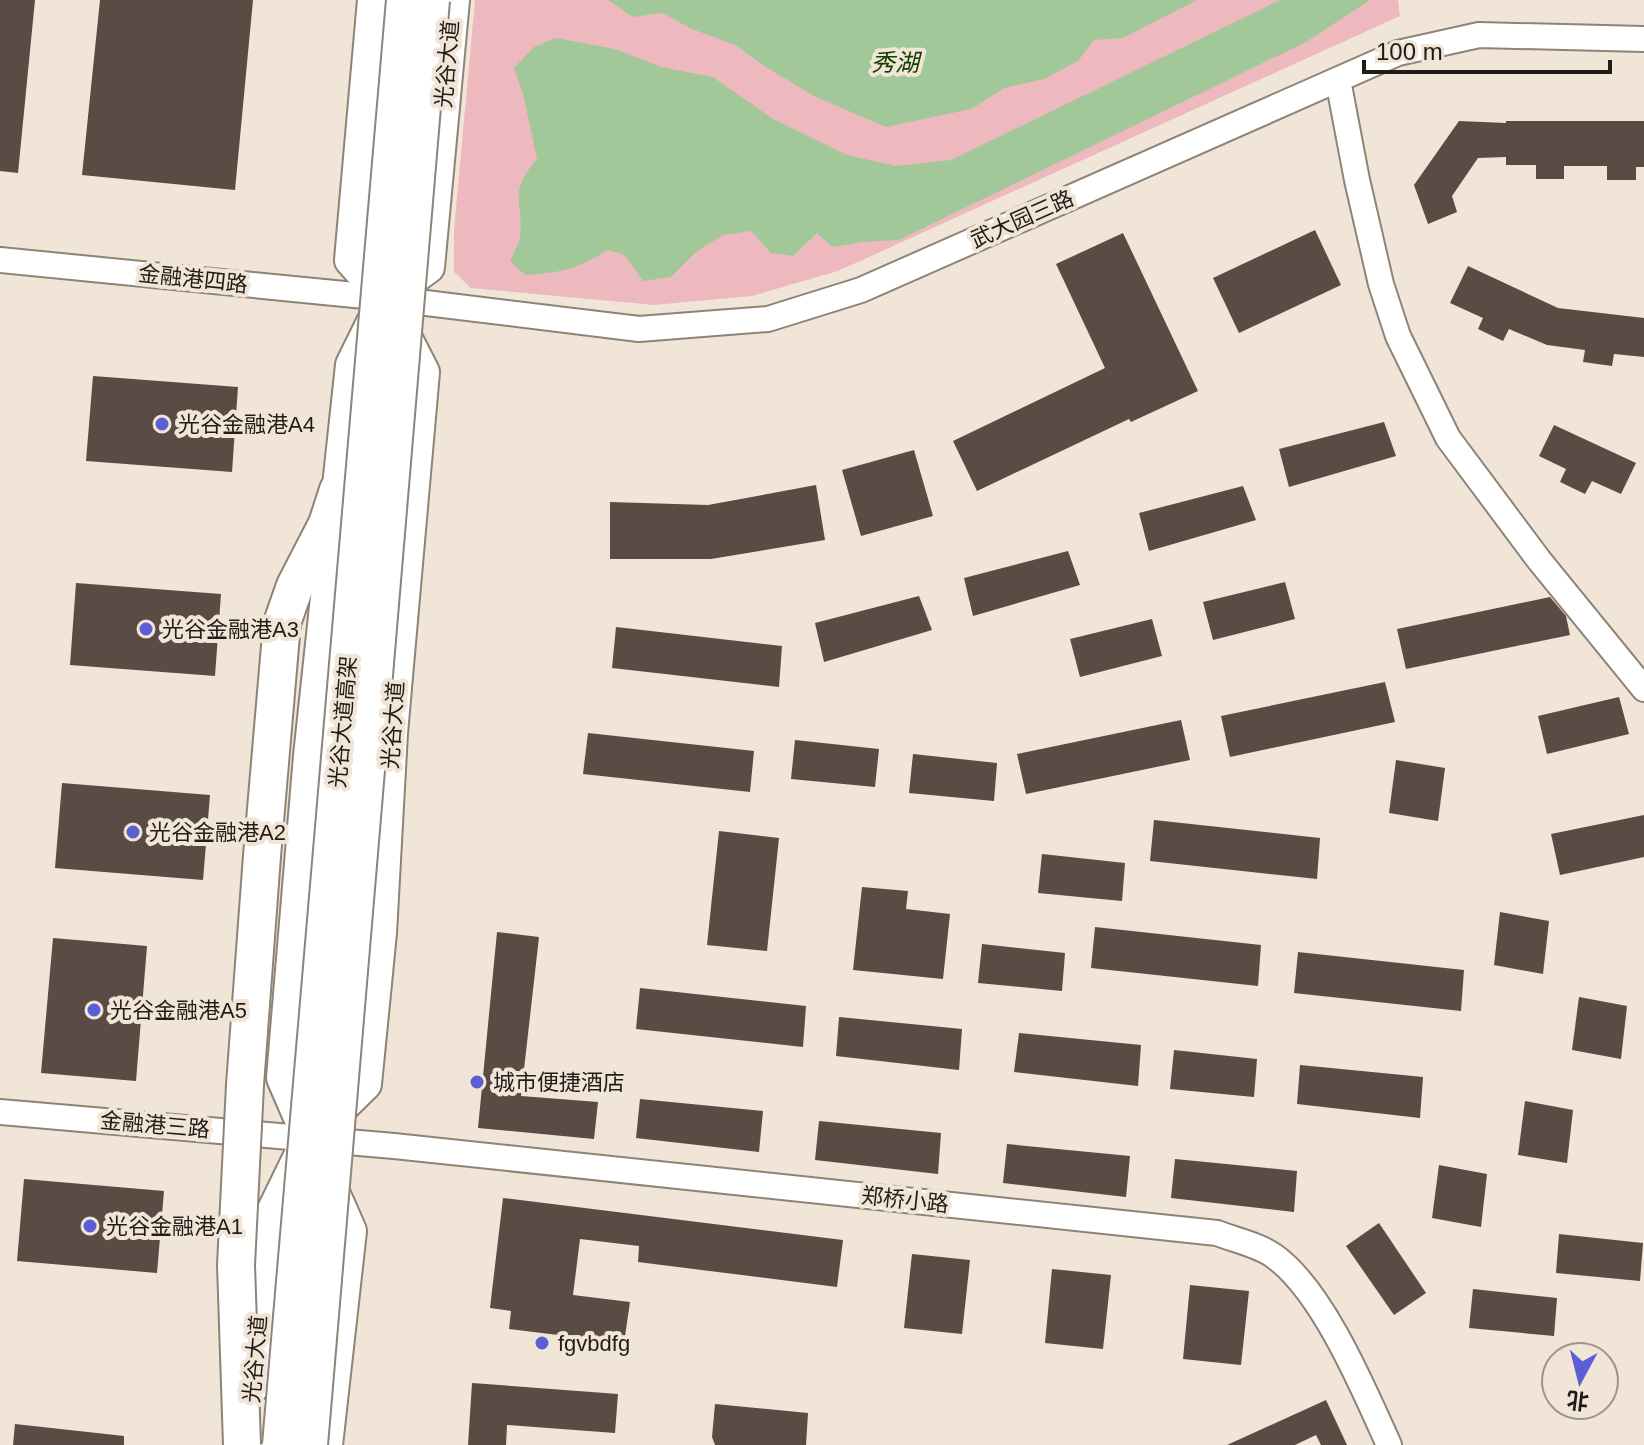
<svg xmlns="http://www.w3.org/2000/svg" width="1644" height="1445" font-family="Helvetica,'Noto Sans SC',sans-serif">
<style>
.green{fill:#edb9be}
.water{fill:#a2c798}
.building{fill:#5a4b44}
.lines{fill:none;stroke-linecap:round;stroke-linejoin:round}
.minor-casing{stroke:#8d8376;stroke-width:28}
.major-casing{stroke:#8d8376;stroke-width:36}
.highway-casing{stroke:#8d8376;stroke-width:40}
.minor{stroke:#fff;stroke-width:24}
.major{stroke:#fff;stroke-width:32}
.highway{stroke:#fff;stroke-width:36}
.highway-bridge-casing{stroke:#8d8376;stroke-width:40;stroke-linecap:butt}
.highway-bridge{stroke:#fff;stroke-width:36}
.poi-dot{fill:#5b5ed5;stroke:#f0e5d6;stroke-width:3}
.labels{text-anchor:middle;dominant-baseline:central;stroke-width:8;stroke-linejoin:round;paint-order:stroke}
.street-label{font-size:22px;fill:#201c17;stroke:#f0e5d6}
.poi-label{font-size:22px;fill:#201c17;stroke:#f0e5d6;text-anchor:start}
.water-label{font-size:24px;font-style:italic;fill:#104000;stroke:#f0e5d6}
</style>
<rect width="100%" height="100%" fill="#f0e5d6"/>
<polygon class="green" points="475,0 1398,0 1400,16 838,271 752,296 654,305 471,288 454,272 454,230"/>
<g class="water">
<polygon points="608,0 1197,0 1123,38 1094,40 1078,61 1044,79 1004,88 971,109 886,127 814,96 766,67 735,45 692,29 662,13 633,17"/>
<path d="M1280,0H1370L1306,42L899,240L862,242L833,247L817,233L793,256L771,253L751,231L723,235L696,252L671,277L643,281L625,255L608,250C574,270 564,272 525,275L510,261C513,254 519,245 520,237C524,200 507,194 537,159L523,94L514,68L534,47L556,38L615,49L661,67L713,77L773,119L847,155L896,166L951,160Z"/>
</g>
<g class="building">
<polygon points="0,0 35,0 18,173 0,171"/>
<polygon points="100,0 253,0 235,190 82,175"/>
<polygon points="1459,121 1506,123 1506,121 1644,121 1644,167 1636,167 1636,180 1607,180 1607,166 1564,166 1564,179 1536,179 1536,165 1506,165 1506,157 1478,158 1452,196 1457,212 1428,224 1414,185"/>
<polygon points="1315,230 1341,285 1239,333 1213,278"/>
<polygon points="1123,233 1198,391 1131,422 1129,419 977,491 953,441 1105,368 1056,264"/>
<polygon points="1468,266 1558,308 1644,318 1644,357 1614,354 1612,366 1583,362 1585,350 1547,345 1509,329 1503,341 1478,329 1483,318 1450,303"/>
<polygon points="93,376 238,387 232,472 86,461"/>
<polygon points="1384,422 1396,456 1289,487 1279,449"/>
<polygon points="1554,425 1636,463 1621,494 1592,481 1585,494 1560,482 1566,469 1539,456"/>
<polygon points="914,450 933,516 861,536 842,470"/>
<polygon points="816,485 825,540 711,559 610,559 610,502 708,505"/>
<polygon points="1243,486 1256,520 1149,551 1139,513"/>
<polygon points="1068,551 1080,585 973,616 964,578"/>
<polygon points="1285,582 1295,619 1213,640 1203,602"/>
<polygon points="76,583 221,594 215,676 70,665"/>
<polygon points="919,596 932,630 824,662 815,623"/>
<polygon points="1550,597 1566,616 1570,635 1406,669 1397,629"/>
<polygon points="1152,619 1162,656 1080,677 1070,639"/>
<polygon points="616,627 782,646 779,687 612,668"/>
<polygon points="1385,682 1395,722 1230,757 1221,716"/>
<polygon points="1619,697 1629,734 1547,754 1538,716"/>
<polygon points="1181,720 1190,760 1026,794 1017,754"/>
<polygon points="588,733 754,751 750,792 583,774"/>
<polygon points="795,740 879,749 875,787 791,779"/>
<polygon points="913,754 997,763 994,801 909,793"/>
<polygon points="1396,760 1445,768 1438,821 1389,813"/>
<polygon points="62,783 210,795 203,880 55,868"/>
<polygon points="1644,815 1644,857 1560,875 1551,834"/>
<polygon points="1154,820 1320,838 1317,879 1150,861"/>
<polygon points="719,831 779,838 767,951 707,945"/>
<polygon points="1042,854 1125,863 1122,901 1038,893"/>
<polygon points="862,887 908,891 906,909 950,914 943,979 853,970"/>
<polygon points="1500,912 1549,921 1543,974 1494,965"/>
<polygon points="1095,927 1261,945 1258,986 1091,968"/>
<polygon points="497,932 539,937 521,1096 598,1102 594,1139 478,1128"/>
<polygon points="53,938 147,946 136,1081 41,1073"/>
<polygon points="982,944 1065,953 1062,991 978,983"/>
<polygon points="1298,952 1464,970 1461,1011 1294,993"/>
<polygon points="640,988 806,1006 803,1047 636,1029"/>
<polygon points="1579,997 1627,1006 1621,1059 1572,1050"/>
<polygon points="839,1017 962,1029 959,1070 836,1056"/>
<polygon points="1019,1033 1141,1045 1138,1086 1014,1072"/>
<polygon points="1174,1050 1257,1059 1254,1097 1170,1089"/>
<polygon points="1300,1065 1423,1077 1420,1118 1297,1104"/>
<polygon points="640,1099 763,1111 759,1152 636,1138"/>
<polygon points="1525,1101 1573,1110 1567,1163 1518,1155"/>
<polygon points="819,1121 941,1133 938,1174 815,1160"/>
<polygon points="1007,1144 1130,1156 1126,1197 1003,1183"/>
<polygon points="1175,1159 1297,1171 1294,1212 1171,1198"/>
<polygon points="1439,1165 1487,1174 1481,1227 1432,1218"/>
<polygon points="24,1179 164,1191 157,1273 17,1261"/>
<polygon points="503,1198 843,1240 837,1287 638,1262 639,1246 580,1239 573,1295 630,1302 624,1343 509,1329 511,1311 490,1308"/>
<polygon points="1379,1223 1426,1293 1394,1315 1346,1246"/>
<polygon points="1559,1234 1643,1243 1640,1281 1556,1273"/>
<polygon points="912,1254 970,1260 962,1334 904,1328"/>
<polygon points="1052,1269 1111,1275 1103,1349 1045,1343"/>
<polygon points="1190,1285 1249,1291 1241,1365 1183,1359"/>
<polygon points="1473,1289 1557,1298 1554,1336 1469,1328"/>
<polygon points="472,1383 618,1394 615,1433 507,1425 506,1445 468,1445"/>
<polygon points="1326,1400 1347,1445 1321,1445 1316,1435 1295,1445 1227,1445"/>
<polygon points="715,1404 808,1413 806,1445 715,1445 712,1437"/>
<polygon points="15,1424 124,1436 124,1445 13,1445"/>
</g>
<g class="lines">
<g class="minor-casing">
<g id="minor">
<polyline points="1338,80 1357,180 1381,284 1398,336 1448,438 1539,560 1644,689"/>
<polyline points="0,260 385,298 639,329 768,319 861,290 1398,53 1479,35 1644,39"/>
<path d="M0,1112L394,1146L1217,1233C1235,1240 1259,1245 1274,1256C1323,1291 1364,1390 1389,1445"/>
</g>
</g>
<g class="major-casing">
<g id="major">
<polyline points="326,1122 365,1084 380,933 391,733 423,372 385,298 351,260 374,0"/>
<polyline points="253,1386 268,1222 309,1138 283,1078 310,756 352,365 385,298 428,267 453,0"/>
<polyline points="326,1445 350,1231 328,1181"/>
</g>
</g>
<g class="highway-casing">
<polyline id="highway" points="262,856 282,623 295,586 327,524 338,490"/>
</g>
<use href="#minor" class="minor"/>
<use href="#major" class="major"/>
<use href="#highway" class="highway"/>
<g class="highway-bridge-casing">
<g id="highway-bridge">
<polyline points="242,1445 236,1265 245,1085 262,856"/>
<polyline points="281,1445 405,0"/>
<polyline points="309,1445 431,0"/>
</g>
</g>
<use href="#highway-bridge" class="highway-bridge"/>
</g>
<g class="poi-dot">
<circle cx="162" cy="424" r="8"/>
<circle cx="146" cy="629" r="8"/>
<circle cx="133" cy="832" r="8"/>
<circle cx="94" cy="1010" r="8"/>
<circle cx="477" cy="1082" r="8"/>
<circle cx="90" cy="1226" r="8"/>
<circle cx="542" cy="1343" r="8"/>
</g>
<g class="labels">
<g class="street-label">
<text transform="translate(447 64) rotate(-85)">光谷大道</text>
<text transform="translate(1022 219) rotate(-24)">武大园三路</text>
<text transform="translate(193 279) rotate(6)">金融港四路</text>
<text transform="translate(343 722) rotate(-85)">光谷大道高架</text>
<text transform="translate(393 725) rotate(-86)">光谷大道</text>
<text transform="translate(155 1125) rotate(5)">金融港三路</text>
<text transform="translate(905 1200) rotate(6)">郑桥小路</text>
<text transform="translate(255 1359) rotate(-85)">光谷大道</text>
</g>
<g class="poi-label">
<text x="178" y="424">光谷金融港A4</text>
<text x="162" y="629">光谷金融港A3</text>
<text x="149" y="832">光谷金融港A2</text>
<text x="110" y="1010">光谷金融港A5</text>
<text x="493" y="1082">城市便捷酒店</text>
<text x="106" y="1226">光谷金融港A1</text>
<text x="558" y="1343">fgvbdfg</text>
</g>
<g class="water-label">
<text x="895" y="62">秀湖</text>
</g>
</g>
<g transform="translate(1580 1381) rotate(187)"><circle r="38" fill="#f0e5d6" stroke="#9d958a" stroke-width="2"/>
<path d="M0-6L14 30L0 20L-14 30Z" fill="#5b5ed5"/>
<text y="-12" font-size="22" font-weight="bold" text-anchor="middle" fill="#201c17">北</text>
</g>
<path d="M1364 60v12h246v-12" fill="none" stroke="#201c17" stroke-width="4"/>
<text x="1376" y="60" font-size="24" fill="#201c17" stroke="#f0e5d6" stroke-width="6" paint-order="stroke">100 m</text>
</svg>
